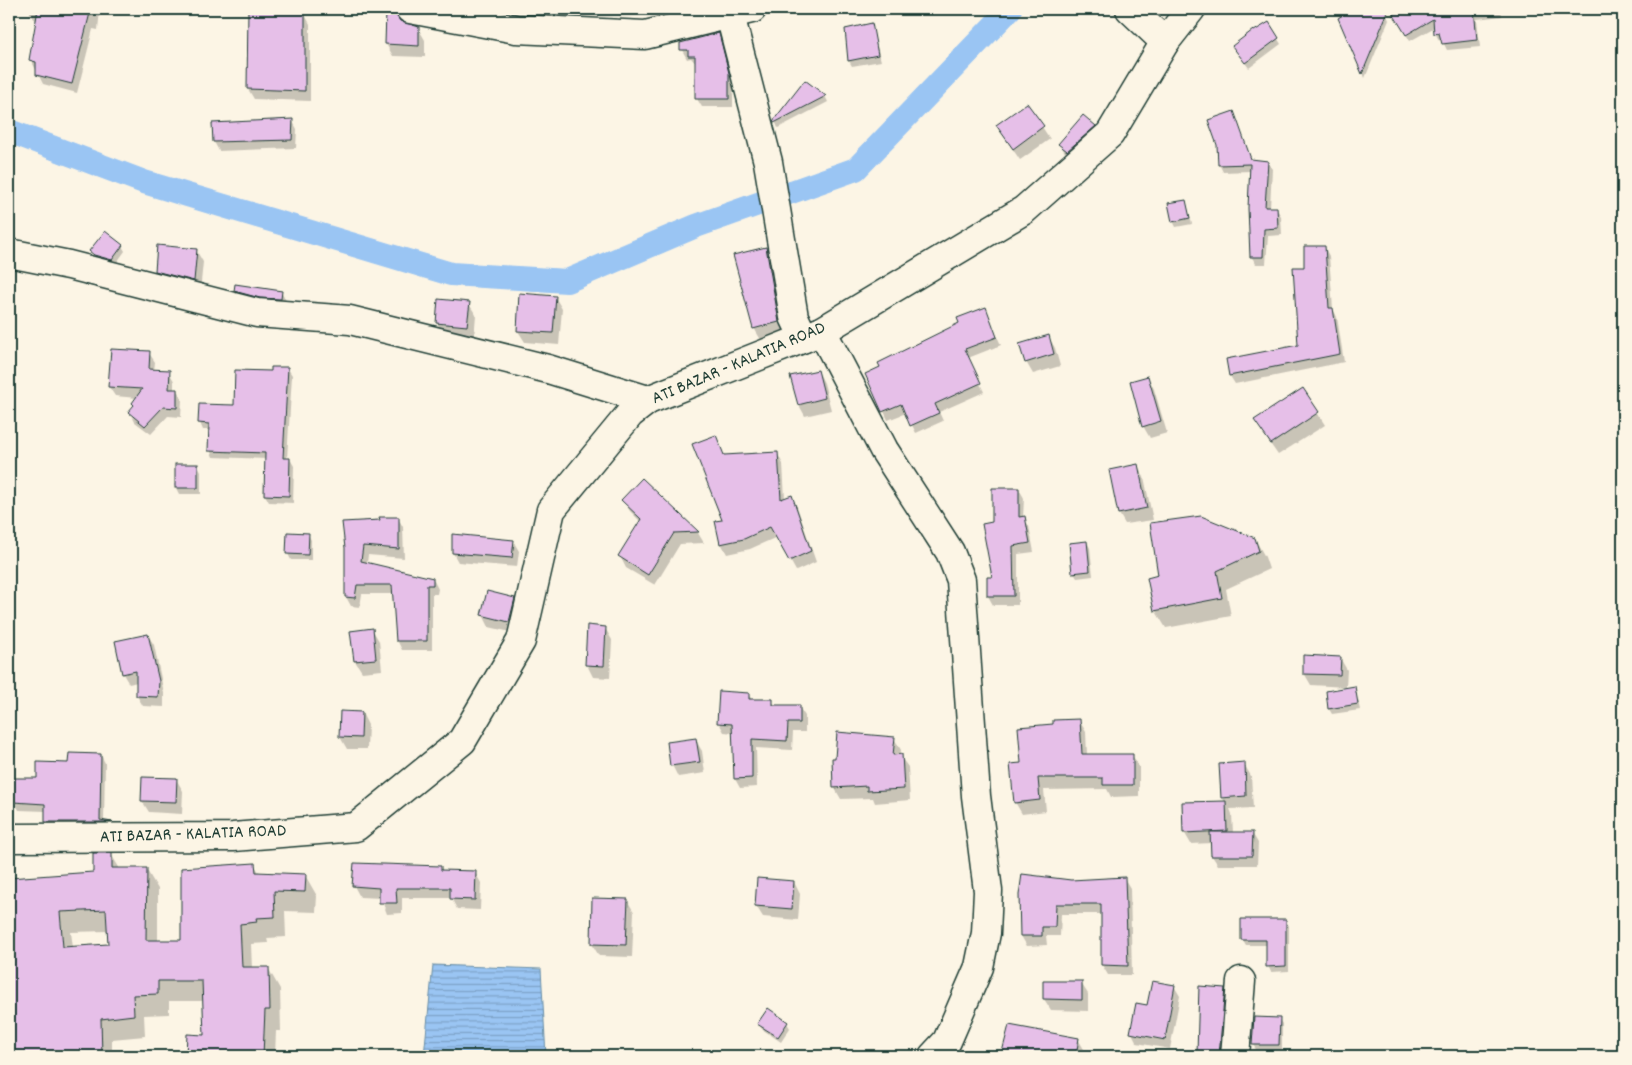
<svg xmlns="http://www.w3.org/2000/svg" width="1632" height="1065" font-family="Dekko,sans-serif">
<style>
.water{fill:url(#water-rules);stroke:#698fa7}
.shadow{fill:#0003;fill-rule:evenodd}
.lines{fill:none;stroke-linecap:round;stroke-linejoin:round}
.canal{stroke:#9ac5f3;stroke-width:24}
.building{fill:#e6bfe8;stroke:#1f3d34;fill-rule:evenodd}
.minor-casing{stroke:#1f3d34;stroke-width:31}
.major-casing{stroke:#1f3d34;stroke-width:31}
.minor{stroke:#fcf5e5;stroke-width:28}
.major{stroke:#fcf5e5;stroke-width:28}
.labels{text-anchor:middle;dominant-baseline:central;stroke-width:5;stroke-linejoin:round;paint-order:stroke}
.street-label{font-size:18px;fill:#1f3d34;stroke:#fcf5e5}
</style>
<defs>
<pattern id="water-rules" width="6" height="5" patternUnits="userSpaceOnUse" patternTransform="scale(1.25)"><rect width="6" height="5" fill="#9ac5f3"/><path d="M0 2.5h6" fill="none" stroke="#7da1c6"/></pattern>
</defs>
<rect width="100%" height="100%" fill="#fcf5e5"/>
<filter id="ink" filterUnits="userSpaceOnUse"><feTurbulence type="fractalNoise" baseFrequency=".02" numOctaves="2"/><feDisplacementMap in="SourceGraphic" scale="10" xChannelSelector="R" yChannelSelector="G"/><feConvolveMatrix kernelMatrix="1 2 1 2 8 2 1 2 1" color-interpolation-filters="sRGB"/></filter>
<g filter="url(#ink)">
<polygon class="water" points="433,965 541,969 546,1056 424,1056"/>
<g class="shadow">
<polygon points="30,9 100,9 98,30 93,29 77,93 43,84 31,60 37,23 30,13"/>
<polygon points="249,9 304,13 310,24 310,101 254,99 248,89"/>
<polygon points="681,9 724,9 686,18"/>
<polygon points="1341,9 1384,9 1389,20 1365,78 1337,11 1342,11"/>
<polygon points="1391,9 1501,9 1502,16 1477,19 1480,47 1447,50 1442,40 1439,40 1435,33 1435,27 1410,41"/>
<polygon points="387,14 399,22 418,28 425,40 425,57 393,56 386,44"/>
<polygon points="1268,23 1281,44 1249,68 1236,51 1253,33"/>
<polygon points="871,25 881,61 852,66 849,61 846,30"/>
<polygon points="718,35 723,43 733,83 733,107 702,107 697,99 696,64 691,58 687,59 682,50"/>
<polygon points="825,96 828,102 778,128 775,121"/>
<polygon points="1027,104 1050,139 1020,160 997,126"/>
<polygon points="1233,112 1252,161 1267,162 1272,169 1270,208 1276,208 1281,216 1282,235 1268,236 1266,264 1256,264 1251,256 1251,171 1223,172 1219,164"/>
<polygon points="292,120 297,129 296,148 219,151 214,142"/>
<polygon points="1095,127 1102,138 1067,156 1060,144"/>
<polygon points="1186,201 1192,224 1176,227 1173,221"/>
<polygon points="122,246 125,251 115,265 98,260 91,251"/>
<polygon points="766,248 773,260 785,334 761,340 754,328"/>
<polygon points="1325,248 1329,256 1333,309 1337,317 1344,362 1235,384 1230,376 1227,360 1300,346 1305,269"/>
<polygon points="196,250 203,262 200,292 163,282 156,270"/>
<polygon points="235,291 281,292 288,304 242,303"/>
<polygon points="555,297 562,309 559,345 525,342 518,331"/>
<polygon points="469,304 476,315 474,338 444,335 437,323"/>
<polygon points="985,309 1001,345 968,358 984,392 939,412 943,421 916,433 906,413 888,420 867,374"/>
<polygon points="1048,336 1055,348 1060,366 1033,374 1026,362"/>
<polygon points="149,353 155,362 154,371 169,372 174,381 174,390 177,390 182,399 181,417 168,416 151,434 135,422 130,412 135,406 137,398 115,396 109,387"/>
<polygon points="288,369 292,375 287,459 290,459 294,466 293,503 269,502 265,495 266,459 213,457 210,450 210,430 203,430 200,423 235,407 272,373"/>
<polygon points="818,371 824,383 831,410 805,416 799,405"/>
<polygon points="1148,377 1154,389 1167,433 1150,438 1143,426"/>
<polygon points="1302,389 1325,425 1278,455 1262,432"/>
<polygon points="715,437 725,457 777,453 783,464 785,499 791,497 797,507 816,562 796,571 777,537 750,549 727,554 721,543 724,522"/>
<polygon points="176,465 198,465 201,471 201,494 179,494 176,488"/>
<polygon points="1138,466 1144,477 1153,520 1125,524 1118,512"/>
<polygon points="642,480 698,533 704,543 680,544 655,585 626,568 620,556 641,522 630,511 623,500"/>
<polygon points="1019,489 1024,498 1023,518 1029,526 1034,552 1018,554 1018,605 993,605 988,596 993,578 993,523"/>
<polygon points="398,518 403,527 404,558 368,555 367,563 433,579 438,589 437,594 432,594 432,650 402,650 397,640 394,594 362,594 360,607 351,606 346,597 346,548 343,523"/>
<polygon points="288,534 308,534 311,540 311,560 291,560 288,554"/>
<polygon points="1255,539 1265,557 1269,569 1226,589 1231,616 1166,628 1155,610"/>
<polygon points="513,541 519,551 517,567 458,562 453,553"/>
<polygon points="1087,542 1090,548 1093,576 1077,578 1073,572"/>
<polygon points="514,599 521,611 515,633 489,627 483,615"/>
<polygon points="589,627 605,628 612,640 610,678 593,677 587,665"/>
<polygon points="372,629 379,641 382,670 362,672 355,661"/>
<polygon points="148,635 154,645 164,693 164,707 143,706 137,696 137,682 129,684 123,674"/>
<polygon points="1340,658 1347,670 1346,687 1311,685 1304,673"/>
<polygon points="1355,688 1360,710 1332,714 1329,709 1328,692"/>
<polygon points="748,694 752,700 772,701 776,706 799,707 805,716 805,732 793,732 792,750 756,748 757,787 740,788 735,779 734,733 724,732 719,723"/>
<polygon points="362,713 368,725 367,749 347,749 340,737"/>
<polygon points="1079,720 1086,732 1087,755 1132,755 1139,767 1139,796 1111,797 1107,789 1044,790 1046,811 1022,814 1015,802 1055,725"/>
<polygon points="894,738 901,750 900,756 908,767 910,800 875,803 873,798 841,799 834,787"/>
<polygon points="695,739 702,751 705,773 678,777 672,765"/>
<polygon points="101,755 105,763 104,821 111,821 115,828 50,830 46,822 46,811 19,810 15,802 15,779 38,779 69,765"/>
<polygon points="1244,764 1251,776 1253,808 1230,809 1232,814 1233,833 1252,833 1258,843 1257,865 1218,865 1212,856 1212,843 1191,844 1184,832 1225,802 1222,797"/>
<polygon points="176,779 183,791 182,814 149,812 142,801"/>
<path d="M111,854L120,869H146L158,889V941H182L254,864L260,874L305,875L317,896L316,912L285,911L286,937L267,938L268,943L251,944L252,969L268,968L280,989L281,1031H276L275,1056H188L205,1036L204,1001H169V1014L144,1015L145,1036L112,1039V1056H9V879L94,873ZM108,931L109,945L73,948L71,932Z"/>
<polygon points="355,864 440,867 443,871 475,872 481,883 480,910 457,909 451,898 402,898 402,913 387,914 381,898 360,897 354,886"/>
<polygon points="1124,878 1130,888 1132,975 1108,975 1102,965 1102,914 1061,914 1060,936 1046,936 1047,945 1027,946 1021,936 1021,895 1071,881"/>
<polygon points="794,882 800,894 798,920 763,917 756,906"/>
<polygon points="627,900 634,912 632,957 599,956 592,944"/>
<polygon points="1286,921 1289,926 1289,971 1271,972 1268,966 1267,945 1246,945 1243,940"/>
<polygon points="1081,983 1088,994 1088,1011 1051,1010 1044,999"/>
<polygon points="1174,986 1180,996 1170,1049 1137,1043 1132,1033 1148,1006"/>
<polygon points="1224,989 1231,1001 1226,1056 1200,1056 1198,1054"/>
<polygon points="1279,1019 1282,1024 1282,1050 1256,1050 1253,1044"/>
<polygon points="787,1023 790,1028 781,1042 762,1029 759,1024"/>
<polygon points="1010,1026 1078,1039 1085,1051 1084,1056 1002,1056"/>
</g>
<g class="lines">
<polyline class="canal" points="9,131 144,182 451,274 567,281 696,226 856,169 1010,9"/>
</g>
<g class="building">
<polygon points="38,9 91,9 72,84 36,75 36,62 29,60"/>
<polygon points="248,9 305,12 305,91 247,89"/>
<polygon points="1353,9 1389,9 1362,74 1338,18"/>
<polygon points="1390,9 1474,9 1477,40 1442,44 1439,33 1434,34 1433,19 1406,35"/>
<polygon points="386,12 395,13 400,21 419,27 419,46 385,44"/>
<polygon points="1269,22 1279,38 1245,63 1232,46 1253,30 1254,31"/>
<polygon points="872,23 878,55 848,61 845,29"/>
<polygon points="719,33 729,73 729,99 695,99 695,56 688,56 688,50 680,50 680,43"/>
<polygon points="805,80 826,96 774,123 773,121"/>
<polygon points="1027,103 1044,126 1013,149 996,125"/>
<polygon points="1234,111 1251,159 1268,161 1265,207 1277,207 1278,228 1264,229 1263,257 1250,257 1248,208 1250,164 1218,165 1217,145 1208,120"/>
<polygon points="1083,115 1096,126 1067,151 1058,144"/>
<polygon points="293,119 292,140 213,142 212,123"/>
<polygon points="1186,200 1190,218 1172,222 1168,203"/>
<polygon points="105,231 123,245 112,260 94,255 89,251"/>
<polygon points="157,245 197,249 194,281 155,271"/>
<polygon points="1304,246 1325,246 1329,308 1333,308 1340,354 1229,376 1226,359 1298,345 1293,267 1304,267"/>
<polygon points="766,247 779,322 753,329 733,255"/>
<polygon points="235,284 282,291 281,299 260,298 234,291"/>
<polygon points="519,293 556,296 553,333 517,331"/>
<polygon points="438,299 470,302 467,326 436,323"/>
<polygon points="986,307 997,337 965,349 981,383 935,404 939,413 910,426 901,404 882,412 865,374 880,367 878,363 959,323 957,318"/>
<polygon points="1049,335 1054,354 1025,363 1019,344"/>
<polygon points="111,349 150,351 149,369 170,370 169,389 177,389 177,408 163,407 145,426 128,412 134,405 132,403 142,389 108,387"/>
<polygon points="271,367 288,367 283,458 290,458 289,496 264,495 265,453 208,451 209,424 198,423 199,404 234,405 235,370 271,371"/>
<polygon points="818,370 825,398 798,405 790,376"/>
<polygon points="1148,376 1161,421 1142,427 1130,381"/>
<polygon points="1303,388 1319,412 1271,444 1254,420"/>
<polygon points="716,435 724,455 778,452 781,499 792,495 811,551 789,561 770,527 744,539 720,544 715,521 722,520 692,444"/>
<rect x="175" y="464" width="23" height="24"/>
<polygon points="1138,464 1147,508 1118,514 1109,470"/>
<polygon points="642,478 699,532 674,533 648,575 618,556 641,519 621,500"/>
<polygon points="992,488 1019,488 1019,517 1025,516 1030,543 1013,546 1014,596 987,596 987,577 992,577 982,524 992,522"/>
<polygon points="1201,516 1255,538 1259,551 1217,571 1222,598 1154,611 1147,578 1158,575 1150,523"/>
<polygon points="379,517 399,517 399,549 363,546 361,561 433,578 433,585 427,585 427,641 396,641 392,585 357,585 355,598 345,597 345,548 342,522 380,520"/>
<polygon points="287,532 309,533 308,555 286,554"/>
<polygon points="452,534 514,540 512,558 452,553"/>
<polygon points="1087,541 1090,571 1072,573 1069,543"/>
<polygon points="487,591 515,598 509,622 481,615"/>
<polygon points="587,625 606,627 604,666 585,665"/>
<polygon points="373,628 376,659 354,661 350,631"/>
<polygon points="148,634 159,681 158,697 136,696 136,671 122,674 115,641"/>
<polygon points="1303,655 1341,657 1340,675 1303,674"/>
<polygon points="1355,686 1358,704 1328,709 1326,691"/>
<polygon points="719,691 749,693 749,699 773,699 773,705 800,705 800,723 788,723 787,741 752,739 752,778 734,779 732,724 717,723"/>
<polygon points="340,711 362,712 361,738 339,737"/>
<polygon points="1080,719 1082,754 1133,754 1133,785 1103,785 1103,778 1038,778 1040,800 1014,803 1010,764 1021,763 1018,727 1053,724 1053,720"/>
<polygon points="837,732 895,737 893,755 902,754 904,789 867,791 867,786 833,788 832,758 835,758"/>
<polygon points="696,738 700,762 670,766 667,742"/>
<polygon points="69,753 101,754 100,820 112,822 45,822 45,804 13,802 13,778 37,778 37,762 68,763"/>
<polygon points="1245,762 1246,796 1221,798 1219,764"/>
<polygon points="142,777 177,778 176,802 141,801"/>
<polygon points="1226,801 1227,831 1183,833 1182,802"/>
<polygon points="1210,832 1253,832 1252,856 1211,856"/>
<path d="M93,853H112V868H147L146,940H181V868L255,863L256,872L306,874L305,892L274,891L275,917L256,918L257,922L240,924L242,967H269L270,1010H265L263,1056L186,1055L187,1034L204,1035L202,981H158V994L133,995L134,1015L101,1019L102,1056H9V878L93,872ZM106,910L108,944L63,947L60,912Z"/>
<polygon points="354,863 441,866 441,870 476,871 475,900 450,899 450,888 396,888 397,903 379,903 379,888 352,886"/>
<polygon points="1022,874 1071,880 1125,877 1128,966 1101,965 1101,904 1056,904 1055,927 1042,927 1042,936 1020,936 1019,895"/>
<polygon points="757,878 794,881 792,909 755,906"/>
<polygon points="592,898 628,899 626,945 591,944"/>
<polygon points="1241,919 1286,919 1286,966 1266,967 1266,940 1241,940"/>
<polygon points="1043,981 1082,981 1082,1000 1043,999"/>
<polygon points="1152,981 1175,985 1165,1040 1130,1033 1136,1003 1147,1005"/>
<polygon points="1199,986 1225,988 1219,1055 1197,1054"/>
<polygon points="768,1008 788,1022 778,1037 757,1024"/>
<polygon points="1254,1017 1280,1018 1279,1045 1252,1045"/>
<polygon points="1009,1025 1079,1038 1076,1056 1001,1056"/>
</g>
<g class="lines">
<g class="minor-casing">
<g id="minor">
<polyline points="410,9 516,29 645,35 752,9"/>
<polyline points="1130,9 1165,42"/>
<polyline points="730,15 768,162 794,317 804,338"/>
<polyline points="9,253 69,265 257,313 350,320 548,369 648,400"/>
<polyline points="822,331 884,450 950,552 961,580 976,796 988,891 986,933 979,967 947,1041 933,1056"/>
<polyline points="1235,1056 1241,981"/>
</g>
</g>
<g class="major-casing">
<polyline id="major" points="9,838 233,837 356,827 462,741 521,641 551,510 630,414 648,400 822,331 1024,210 1110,134 1165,42 1191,9"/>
</g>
<use href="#minor" class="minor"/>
<use href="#major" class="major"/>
</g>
</g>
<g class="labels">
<g class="street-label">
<text transform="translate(739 364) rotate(-23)">ATI BAZAR - KALATIA ROAD</text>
<text transform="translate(193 835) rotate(-2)">ATI BAZAR - KALATIA ROAD</text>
</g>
</g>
<rect width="1632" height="1065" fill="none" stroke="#fcf5e5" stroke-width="30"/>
<rect x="15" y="15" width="1602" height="1035" fill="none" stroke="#1f3d34" stroke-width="2" filter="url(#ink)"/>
</svg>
